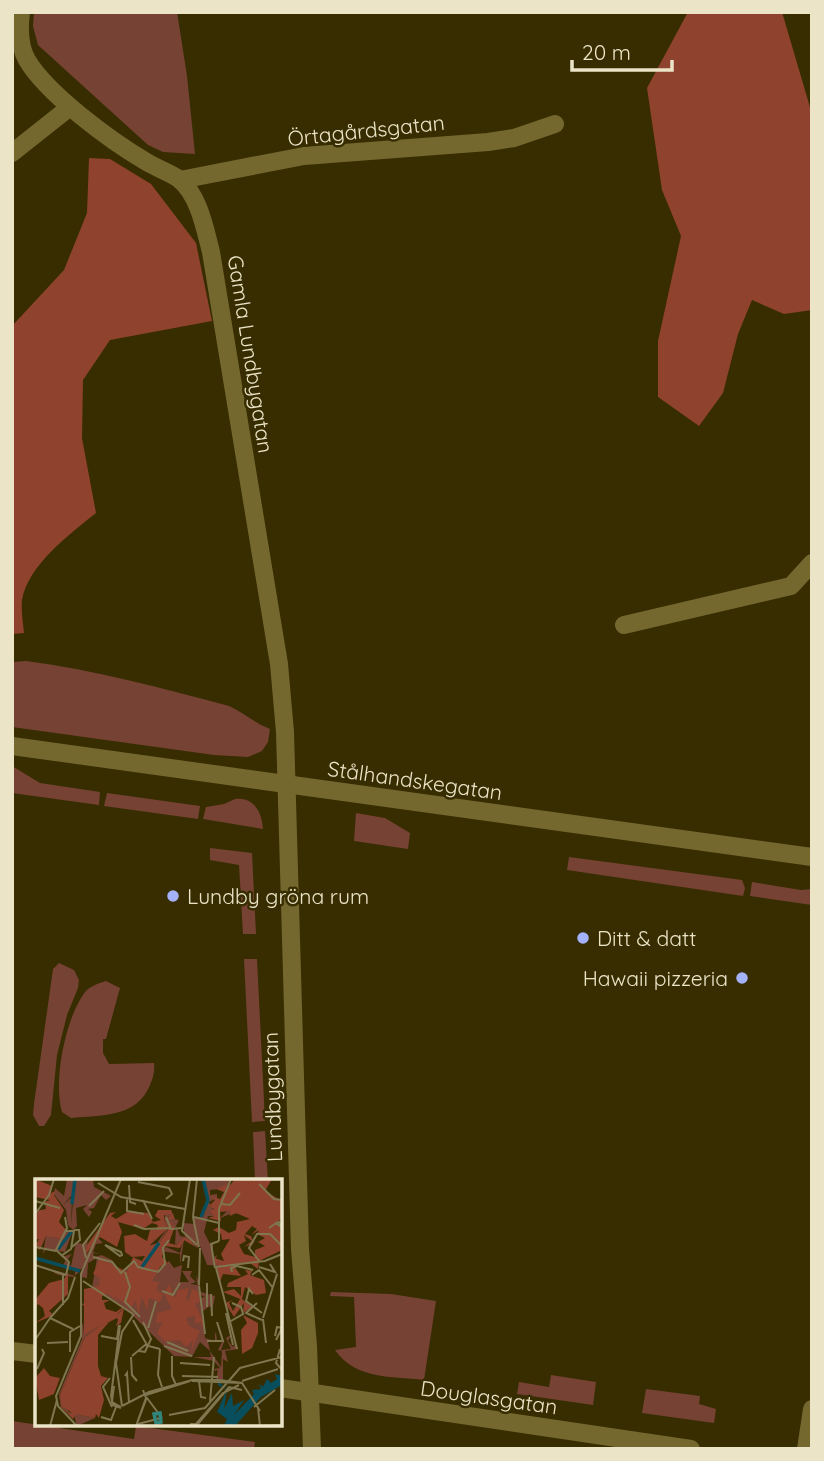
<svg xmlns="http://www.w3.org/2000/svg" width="824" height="1461" font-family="Quicksand,sans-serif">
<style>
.green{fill:#764234}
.forest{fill:#8f422d}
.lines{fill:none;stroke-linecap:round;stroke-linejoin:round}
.street{stroke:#75682f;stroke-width:18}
.poi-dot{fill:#a4b2fc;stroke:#372d00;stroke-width:2.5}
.labels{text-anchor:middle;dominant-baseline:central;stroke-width:5;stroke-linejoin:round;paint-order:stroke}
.street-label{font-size:21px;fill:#ebe4c7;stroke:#372d00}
.poi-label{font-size:21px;fill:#ebe4c7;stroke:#372d00;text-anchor:start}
.inset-river{fill:none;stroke:#094e5c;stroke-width:3.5}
.inset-road{fill:none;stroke:#7f7650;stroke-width:2}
.view{fill:#30867b;fill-opacity:0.15;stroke:#30867b;stroke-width:3.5}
.inset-edge{fill:none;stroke:#ebe4c7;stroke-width:3.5}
</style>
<rect width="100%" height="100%" fill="#372d00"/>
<g class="green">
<polygon points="34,12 177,12 187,76 195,154 163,152 148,145 38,45 33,26"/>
<path d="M26,661C95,670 162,688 229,706C243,712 254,723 270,729L268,742L262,751L248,757L214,755L12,727V662Z"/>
<polygon points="12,766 40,783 100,792 99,805 12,793"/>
<polygon points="107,793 200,806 198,819 104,806"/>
<path d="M235,799C254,797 262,812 263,829L203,819L206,807L224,804Z"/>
<polygon points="356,813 385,818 410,833 408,849 354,841"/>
<polygon points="210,848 252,853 256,934 243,934 239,865 210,860"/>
<polygon points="569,857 742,880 745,888 743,896 567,870"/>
<polygon points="752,882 801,890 812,889 812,905 750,896"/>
<polygon points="244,959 257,959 265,1121 252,1122"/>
<polygon points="59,963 74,970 79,980 78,988 67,1015 57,1055 51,1115 44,1126 39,1126 33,1115 34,1104 53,969"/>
<path d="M106,981L120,988L106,1039H103V1053L109,1064L154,1063C155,1071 153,1078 150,1085C137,1118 100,1115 71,1118L62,1112C53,1082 65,1021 83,995C88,987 96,984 106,981Z"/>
<polygon points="265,1131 268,1181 255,1181 253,1132"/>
<path d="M331,1292L391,1294L436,1301L424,1380C391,1376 356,1380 335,1350L356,1347L354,1297L330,1296Z"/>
<polygon points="551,1375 596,1382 593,1405 517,1394 519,1382 549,1387"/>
<polygon points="646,1389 700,1396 699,1404 716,1409 714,1423 642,1413"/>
<polygon points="12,1421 134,1439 136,1426 255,1442 254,1449 12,1449"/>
</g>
<g class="forest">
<polygon points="688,12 782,12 812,114 812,310 784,314 752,300 738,334 723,393 699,426 658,397 658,341 681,236 662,190 647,88"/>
<path d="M89,158L110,159L151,184L196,243L212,321L110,340L83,380L82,438L96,513C70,534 28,565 22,600C21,610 23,623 24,633L12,634V326L64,270L87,213Z"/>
</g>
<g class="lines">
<g class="street">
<path d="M21,12C19,28 19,46 27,60C47,94 111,141 145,161C156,168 169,172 179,179C199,195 205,229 211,252L279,664L285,732L300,1249L308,1346L312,1449"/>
<polyline points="12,153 70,107"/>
<polyline points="180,180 304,156 488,142 514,138 555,124"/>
<polyline points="624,625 791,586 812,563"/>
<polyline points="12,746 812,857"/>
<polyline points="12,1351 37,1354"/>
<polyline points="280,1388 691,1449"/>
<polyline points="806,1449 812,1409"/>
</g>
</g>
<g class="poi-dot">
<circle cx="173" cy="896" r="7"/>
<circle cx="583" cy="938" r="7"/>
<circle cx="742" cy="978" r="7"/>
</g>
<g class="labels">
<g class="street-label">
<text transform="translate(366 130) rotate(-6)">Örtagårdsgatan</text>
<text transform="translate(251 354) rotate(81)">Gamla Lundbygatan</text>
<text transform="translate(415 780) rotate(8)">Stålhandskegatan</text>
<text transform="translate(272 1097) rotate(-92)">Lundbygatan</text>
<text transform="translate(489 1397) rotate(8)">Douglasgatan</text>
</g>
<g class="poi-label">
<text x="187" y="896">Lundby gröna rum</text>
<text x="597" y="938">Ditt &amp; datt</text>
<text x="728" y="978" text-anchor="end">Hawaii pizzeria</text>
</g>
</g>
<g transform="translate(35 1179)">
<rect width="247" height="247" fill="#372d00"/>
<path d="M32,0H39L37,16L28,26L37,18L36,46L40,0H58L59,8L76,17L71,21L66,16L59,29L53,30L57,33L54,38L48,30L52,26L41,29L42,47L38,51L33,46L31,31L19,15L20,9L29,17ZM169,0L195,1L192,9L175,11V16L182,15V20L175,17L180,20L174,23L177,30L196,32L211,36L198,34L185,39L192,32H175L180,37H173L169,53L176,67L178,64V82L179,78L182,76L180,84L185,82L195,87L172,86L164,64L163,69L149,61L145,86V75L127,72L131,68L145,74L148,61L140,66L141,48L133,50L110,87L122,94L134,82L139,89L147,86L145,103H154L147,92H157L155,97L161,103L155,105L163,106L162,104L161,96L165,106V119L170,118L166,116V113L180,117L177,132L175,127L168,132L170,159L180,162V155L181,153L182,162L189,163L186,171L196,170L191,159L196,156L193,162L198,168L201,164L203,170L190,172L193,183L188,180V201H181L183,191L180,192L179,190L185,189L179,182L158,178H176L175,172L186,188L187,172L183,171L187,163H173L175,172L165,163L157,178L139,177L89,128L82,136L50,158L25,216L34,233L60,239L42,247L39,236L33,234L26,227L24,215L47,160L45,150L48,144L49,156L80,137L44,125L53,124L80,136L88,128L57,109L62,79L53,84L52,99L46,98L48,88L39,98L24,96L19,94V91L40,97V91L28,87L31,80L27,78L37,75L31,82L36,87L41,64L48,65L53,59L51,76L63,59L68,64L61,65L58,73L65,75L58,74L59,78L67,76L77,81L87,94L99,82L107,89L121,66L96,75L89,67L99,74L115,60L113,67L122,64L131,51L119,61L130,48V35H140L132,39L144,41L141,47L145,57L150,58L148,44L160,45L158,38H166L173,23ZM31,52L37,54L30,73L11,70L8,75L11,56L26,58Z" fill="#764234"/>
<path d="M0,0L17,7L16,14L21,12L19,16L29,31L24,43L31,51L30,60L11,57L5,71L0,67L4,60L0,61V32L11,30L10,23L15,21L0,18ZM200,0H237L230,12L247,22V46L246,40L241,44L247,51V71L224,82L223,90L215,84L199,87L206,97L188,95L185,103L180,87L187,84L180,85L179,79L189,82L186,75L195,60L187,61L186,55L178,51L184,48L194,54L201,51L202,43L215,40L201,34L195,37V32L185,33L186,42L173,39L179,37L174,31H180L174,27L180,21L175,17L185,20L189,13L181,10L192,5L191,11ZM217,47L222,50L216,56L224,51L222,55L230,59L223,63L230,67L220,71V78L209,75L204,66L211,62L209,56L217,62L209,68L219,64L216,57L210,55ZM123,31H136L140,40H132L137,35L129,36L131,51L114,67L122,65L107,89L133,51L131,41L135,45L139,42L136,47H140L134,64L141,66L149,59L155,61L159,67L149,61L145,69L130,67L127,78L133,84L125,88L117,102L124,103L121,111L128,115L125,123L114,119L112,131L108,120L105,119L106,121L103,136L101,121L96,129L78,116L85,124L73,115L67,117V121H75L69,124L71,130L81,133L88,128L81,137L89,129L86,144L81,147L83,141L82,139L74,143L63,156V187L66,197L73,199L66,207L69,221L64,239L61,235L60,239L41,235L38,240L26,228L24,215L27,227L33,234L38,235L27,226L25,216L50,158L68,145L49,156V110L64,107L65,99L58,95L65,79L92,93L98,78L107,82L110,77L97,78L90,73L89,57L100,55L112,62L115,51L122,50L123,46L117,44L108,50L83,43L87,53L82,68L65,58L50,76L52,66L75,34L81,33L76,37L81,40L94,32L113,34L118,43L126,41L120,37ZM210,91L217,92L215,96L229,101L231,114L221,116L210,108L207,120L217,128L208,134L209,124L199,138L190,124L198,121L194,124L198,132L205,120L188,113L199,110L206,117V108H192L193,104L213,95ZM33,93V115L14,132L19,136L0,144L10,137L8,129L3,125L0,129V121L14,104L29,100ZM134,105L140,119L143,111L154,109L151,121L154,122L157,110L163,112L165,123L160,125L169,144L166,151L167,143L160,145V137L151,139L154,147L165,152L156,173L158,161L151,168L145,161L130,162L122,154L128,142L121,145L122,134L137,130L129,115ZM208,136L223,144V154L217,169L207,175L206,151L212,144ZM9,189L15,197L25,199L19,215L4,221L0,199Z" fill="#8f422d" fill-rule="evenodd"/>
<path d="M240,195L247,197V206L226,218L200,247H189L192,240L182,233L192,211L183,206V202L192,211L189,230L197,214L198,227L209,221L199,236L219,215L217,211L226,210L224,205L228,208L232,200L236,204L242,200Z" fill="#094e5c"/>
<path class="inset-river" d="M37,25L40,0M166,38L173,21L168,0M23,70L37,52M0,79L45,92M107,88L124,64"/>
<path class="inset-road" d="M155,0L147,52L162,66M103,3L134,9L137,15L131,20M63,4L86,18L150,30M224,5L239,20L247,21M94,6L95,23L101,25M92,19V32L109,35M108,21L117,40M0,22L25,29M187,25L195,26L205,14M54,27L69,12M0,35L14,16L19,0M30,38L32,49L21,71L34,83L31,96M131,38L136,50L148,49M158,38L162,0M158,38L164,68M159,38L184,44M99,46L109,50L136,49M234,49L240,45L241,44H242L244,43L246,48L241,44M184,62V30L196,0M70,66L86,73L87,76L85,77ZM0,68L21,72M37,68L45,61L44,51H39M26,77L36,70L39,52H31M58,78L77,83L86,94L99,82L103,88L123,93L130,85L128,69L134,61M51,79L48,66L65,44M148,82L149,77L154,78L153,89M225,83L214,69L222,55H235L247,67M0,86L31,96M181,88L230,82L247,75M224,88L240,93L235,85M180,89L176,65L184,62M181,89L187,111M90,93L95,108L90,123L105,138M197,93L196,89L202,87L218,91M217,96L224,91L238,109M48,102L98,135M172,104V128M164,106L165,69M164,107L167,130M187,111L202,170M127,112L138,116L145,104M176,115L177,137M218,115L214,110L211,122L227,134M222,124L211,134L227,141M28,126V96M167,130L170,155M191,134L198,166M15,139L33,119L40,98M15,139L38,150M228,139L242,95M228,140L231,164M98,141L112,166M196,142L208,135L206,128L197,124M85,146L76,217L78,226L86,229M113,149L121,122M66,157L82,160L84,146M240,157L242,148L247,149L241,161M0,161L15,139M172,162H188L182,143M132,163L153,172M12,164L33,163M129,167L157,177M125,170L123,196L127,208M245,170L241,184L247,191M104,172L110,173L116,160L108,143M35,173V153L45,147M97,177L110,166L125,170M137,177V197L141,206M96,178L97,196L102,202M145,184L175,186M2,190L9,174L7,170M90,197L92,194L94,224M147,197L183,198M75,199L68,208L77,228M157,202L207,204L223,229L225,247M164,202L166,218L171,219M207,202L243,190M79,207L77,223L86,228M111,216L155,202M112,219L127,239M175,222L179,178M87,227L81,184L87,153L99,135M87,227L114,213L157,201H184L207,204L225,232M219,228L240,211M134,236L170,229L205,189L247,178M66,238L76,241L81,228M103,242L112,218M103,245L126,239M155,245H161L188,214L204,206M15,247L22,221M42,247L23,227L21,217L46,157V95L86,0M101,247L111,219L108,211M156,247L162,246L194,208L207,211M224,247L247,246M225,247L247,246"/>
<path class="view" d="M125,234L126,243L121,244L119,235Z"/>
<rect width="247" height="247" class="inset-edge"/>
</g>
<rect width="824" height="1461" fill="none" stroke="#ebe4c7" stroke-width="28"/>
<path d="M572 60v10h100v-10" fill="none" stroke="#ebe4c7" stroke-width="3.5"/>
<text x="582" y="60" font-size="21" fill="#ebe4c7" stroke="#372d00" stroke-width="5" paint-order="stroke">20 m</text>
</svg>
